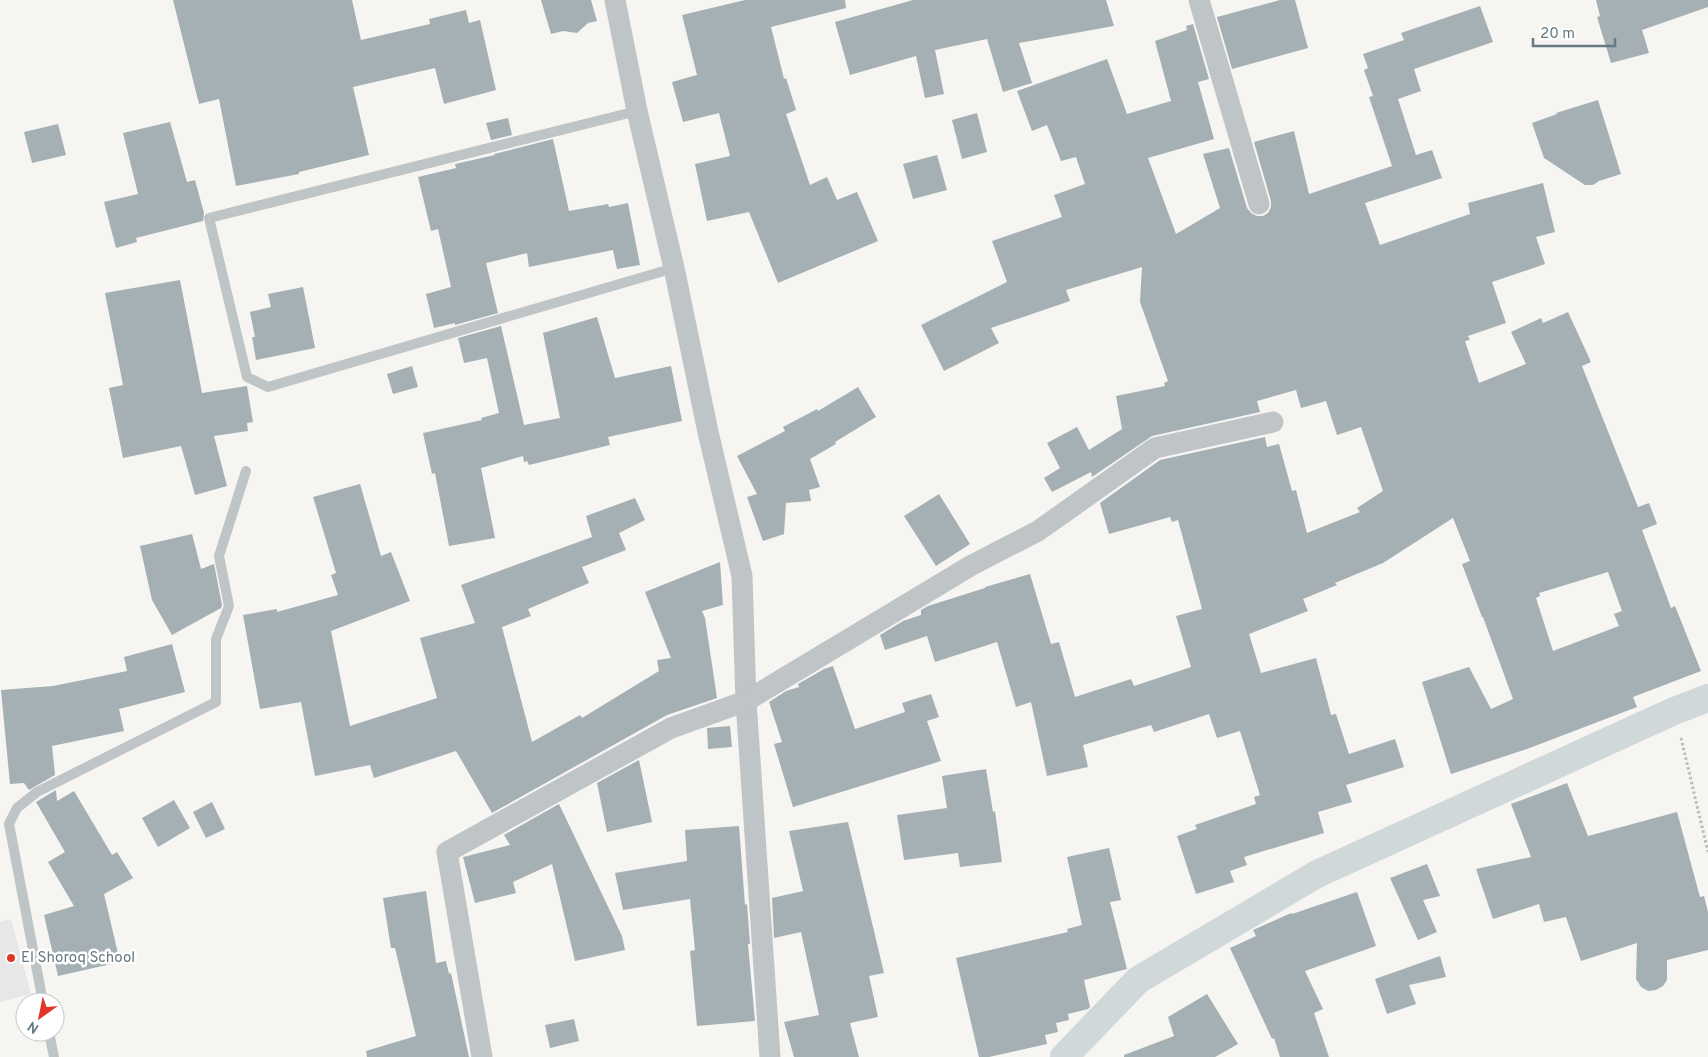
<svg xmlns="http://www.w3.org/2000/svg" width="1708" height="1057" font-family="Overpass,sans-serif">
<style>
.built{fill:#e6e7e6}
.building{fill:#a5b0b4;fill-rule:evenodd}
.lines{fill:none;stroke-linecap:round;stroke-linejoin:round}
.path{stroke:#b9bcbe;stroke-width:3;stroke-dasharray:2.5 2.5;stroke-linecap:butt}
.lane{stroke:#bfc4c6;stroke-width:10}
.street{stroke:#bfc4c6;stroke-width:21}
.secondary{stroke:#d1d8da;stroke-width:28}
.poi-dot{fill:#e23626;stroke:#fff;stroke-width:2}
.labels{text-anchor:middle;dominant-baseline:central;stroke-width:5;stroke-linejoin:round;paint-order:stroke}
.poi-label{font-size:15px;fill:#657a83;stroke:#fff;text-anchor:start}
</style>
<rect width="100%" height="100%" fill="#f6f5f2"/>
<polygon class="built" points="11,919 31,994 0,1002 0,922"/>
<g class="building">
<polygon points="173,0 352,0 361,40 430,24 429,19 466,10 469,23 480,20 496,90 444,104 435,68 353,87 369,155 299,172 299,174 236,186 219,99 199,104"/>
<polygon points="541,0 591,0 597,21 588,23 577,33 563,31 551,34"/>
<polygon points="745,0 845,0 846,8 771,27 784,79 786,78 796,110 786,114 810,185 827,177 837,200 857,192 878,241 778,283 749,212 707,221 695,164 730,156 719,113 683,122 672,82 697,75 682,15"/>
<polygon points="913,0 1106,0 1114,26 1019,43 1032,83 1003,92 987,39 935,50 944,94 925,98 916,56 850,75 835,22"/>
<polygon points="1280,0 1295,0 1308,48 1232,69 1217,17"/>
<polygon points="1596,0 1708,0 1708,7 1642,30 1649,53 1611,63 1597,17 1600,16"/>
<path d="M1480,6L1493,42L1414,69L1421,91L1398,99L1416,155L1432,150L1442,178L1365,203L1380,245L1470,214L1468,203L1543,183L1555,232L1536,237L1545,264L1492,282L1506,323L1468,336L1470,340L1465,341L1479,383L1526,364L1511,332L1541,318L1543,323L1568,312L1591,362L1582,366L1638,507L1649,503L1657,524L1642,530L1671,608L1675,606L1701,671L1633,697L1637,707L1527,749L1451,774L1422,682L1469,667L1491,709L1513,699L1483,617H1482L1462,564L1470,561L1453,518L1383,563L1335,583L1337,585L1303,599L1308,611L1249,634L1261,673L1316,658L1331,715L1336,714L1349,754L1395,739L1404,767L1346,785L1352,802L1318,812L1324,833L1244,857L1247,865L1230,871L1234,882L1196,894L1177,836L1197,829L1195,825L1256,804L1254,797L1260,795L1240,731L1217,738L1209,714L1154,732L1151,725L1083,745L1088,767L1047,776L1031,702L1016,707L997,642L935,662L927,636L885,650L880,635L903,621L921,615V610L928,606L985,588V587L1030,574L1051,644L1059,642L1075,697L1131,679L1134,686L1191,667L1176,616L1202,609L1178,520L1172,522L1170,517L1109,534L1100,503L1160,460L1265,437L1267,447L1279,444L1292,491L1296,490L1307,533L1360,512L1357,508L1383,491L1361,427L1337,435L1326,401L1301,408L1296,390L1257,401L1260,412L1152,436L1092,477L1091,472L1052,492L1044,478L1060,468L1047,443L1077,427L1089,450L1122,429L1116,396L1165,386L1164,383L1168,381L1140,302L1142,267L1066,290L1070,301L991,328L999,343L944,371L921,325L1007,282L992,241L1062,217L1054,195L1085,184L1076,157L1061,161L1047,125L1032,131L1017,91L1107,59L1127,114L1171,101L1155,41L1187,30L1186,26L1193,24L1209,79L1198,82L1214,139L1148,158L1176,234L1220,208L1203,154L1229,148L1247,208L1251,213L1257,216H1263L1268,213L1271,207V201L1254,142L1294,131L1309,194L1392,166L1369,97L1373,96L1364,70L1368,68L1363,54L1404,40L1401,33ZM1608,572L1622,611L1614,614L1619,626L1553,651L1536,598L1540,596L1539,593Z"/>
<polygon points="1598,100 1621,174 1599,181 1593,185 1585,185 1544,158 1532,123 1557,114 1556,113"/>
<polygon points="977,113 987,152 962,159 952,120"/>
<polygon points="508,118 512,135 491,140 486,123"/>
<polygon points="170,122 187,182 195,180 204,213 203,221 136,238 137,242 116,248 104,202 138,194 123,133"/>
<polygon points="58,124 66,155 32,163 24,132"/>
<polygon points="553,139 569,211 608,204 609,207 628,203 640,265 617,269 613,250 529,267 527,253 486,263 498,313 455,325 455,323 434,328 426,294 451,287 438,229 431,231 418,177 456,168 455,164 495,155 494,154"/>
<polygon points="937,155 947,190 913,199 903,164"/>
<polygon points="180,280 202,393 247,386 253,422 247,423 248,431 214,436 227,486 195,495 181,446 123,458 109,388 123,385 105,293"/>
<polygon points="303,287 315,348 256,360 252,337 255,337 250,312 271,307 268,294"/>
<polygon points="597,317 615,378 671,366 682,421 608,437 610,445 529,465 527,461 524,462 523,456 481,468 495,538 449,546 435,473 432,474 423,433 482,420 481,418 499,413 487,358 464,363 458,338 501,326 524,425 560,418 543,333"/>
<polygon points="412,366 418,387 393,394 387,374"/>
<polygon points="858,387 876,417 835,442 836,444 810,459 820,487 809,490 811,501 786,503 784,534 763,541 747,497 757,494 737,456 785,431 783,427 817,409 818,411"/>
<polygon points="360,484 381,556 391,552 410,601 331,631 350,726 437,698 420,638 475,623 461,585 592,537 586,516 635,498 645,520 619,533 626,550 582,567 589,583 528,609 531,616 502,627 532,742 580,715 582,718 659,671 657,660 671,658 645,592 720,562 723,605 702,611 705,618 717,698 667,715 492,813 456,751 374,778 370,765 315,776 301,702 260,709 243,615 277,609 277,612 338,595 331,575 336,573 313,497"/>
<polygon points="939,494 970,544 936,566 904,516"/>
<polygon points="192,534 201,569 214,564 222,605 221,608 172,635 152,600 140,546"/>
<polygon points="172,644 185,692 119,709 124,731 52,746 55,775 29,790 24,783 10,784 1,690 53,686 127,671 124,657"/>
<polygon points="833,666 855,729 905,712 902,703 931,694 939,717 927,721 941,761 793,807 774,744 782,742 769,702 786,691 799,687 798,684 824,669"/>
<polygon points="730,726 732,747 708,749 707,728"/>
<polygon points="639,760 652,822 607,832 597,783"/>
<polygon points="986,769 993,812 995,811 1002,862 960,867 958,853 904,860 897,815 947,808 942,776"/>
<polygon points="1567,783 1588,836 1677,812 1700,897 1704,896 1708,912 1708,950 1667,960 1667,980 1663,986 1656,990 1648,991 1641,987 1636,979 1637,943 1581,961 1566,917 1544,922 1539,904 1493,919 1476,869 1531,857 1511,804"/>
<polygon points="56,790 57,801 74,791 112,855 117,852 133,878 104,894 120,962 58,976 44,915 74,906 48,862 65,852 36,802"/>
<polygon points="174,800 190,828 158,847 142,818"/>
<polygon points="212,802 225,829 206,838 193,812"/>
<polygon points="559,804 622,936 625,950 575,961 552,864 513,882 516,893 475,903 463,857 510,845 504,835"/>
<polygon points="848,822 884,973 869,976 878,1017 850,1023 859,1057 794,1057 784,1022 819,1015 801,932 774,938 772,898 803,891 789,831"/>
<polygon points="739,826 745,905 747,904 750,944 748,944 755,1021 697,1026 690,951 695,950 690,899 623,910 615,873 687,861 685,830"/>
<polygon points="1109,848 1121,900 1110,902 1127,969 1084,980 1090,1007 1088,1009 1068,1014 1069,1020 1056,1023 1058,1032 1045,1035 1047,1044 989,1057 979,1057 956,958 1068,932 1067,929 1082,925 1067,857"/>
<polygon points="1427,864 1440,896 1423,900 1437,932 1418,940 1390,878"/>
<polygon points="426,891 436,963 446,961 449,974 451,973 469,1057 367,1057 366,1051 416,1036 395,948 391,948 383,898"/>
<polygon points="1357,892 1376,946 1305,971 1323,1009 1314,1013 1329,1057 1280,1057 1274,1038 1272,1039 1230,948 1256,936 1253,930 1291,913 1292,914"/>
<polygon points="1440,956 1446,977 1409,985 1416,1004 1387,1014 1375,979"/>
<polygon points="1207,994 1238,1044 1215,1057 1124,1057 1124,1055 1174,1036 1168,1017"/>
<polygon points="574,1019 579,1041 550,1048 545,1025"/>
</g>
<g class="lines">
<polyline class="path" points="1681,738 1708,852"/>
<g class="lane">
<polyline points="637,111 209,218 247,377 268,387 674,268"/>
<polyline points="43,1002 9,824 17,808 37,792 216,702 216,639 229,606 219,556 246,471"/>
<polyline points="49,1032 54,1057"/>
</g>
<g class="street">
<polyline points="615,0 637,111 674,268 708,432 742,576 746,701 770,1057"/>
<polyline points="1199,0 1259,204"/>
<polyline points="482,1057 447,852 671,728 746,701 972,565 1038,531 1155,448 1273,422"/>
</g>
<polyline class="secondary" points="1064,1057 1138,980 1317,874 1674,711 1708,698"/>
</g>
<circle class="poi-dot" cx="11" cy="958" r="5"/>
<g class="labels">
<g class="poi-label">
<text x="21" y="958">El Shoroq School</text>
</g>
</g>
<g transform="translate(40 1017) rotate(213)"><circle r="24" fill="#ffffff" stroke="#c1cacd"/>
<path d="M0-4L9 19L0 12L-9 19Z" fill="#e23626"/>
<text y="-8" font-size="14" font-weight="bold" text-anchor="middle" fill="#657a83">N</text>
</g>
<path d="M1533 38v8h82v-8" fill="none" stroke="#657a83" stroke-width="2.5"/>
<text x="1540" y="38" font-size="15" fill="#657a83" stroke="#ffffff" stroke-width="4" paint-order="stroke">20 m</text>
</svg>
